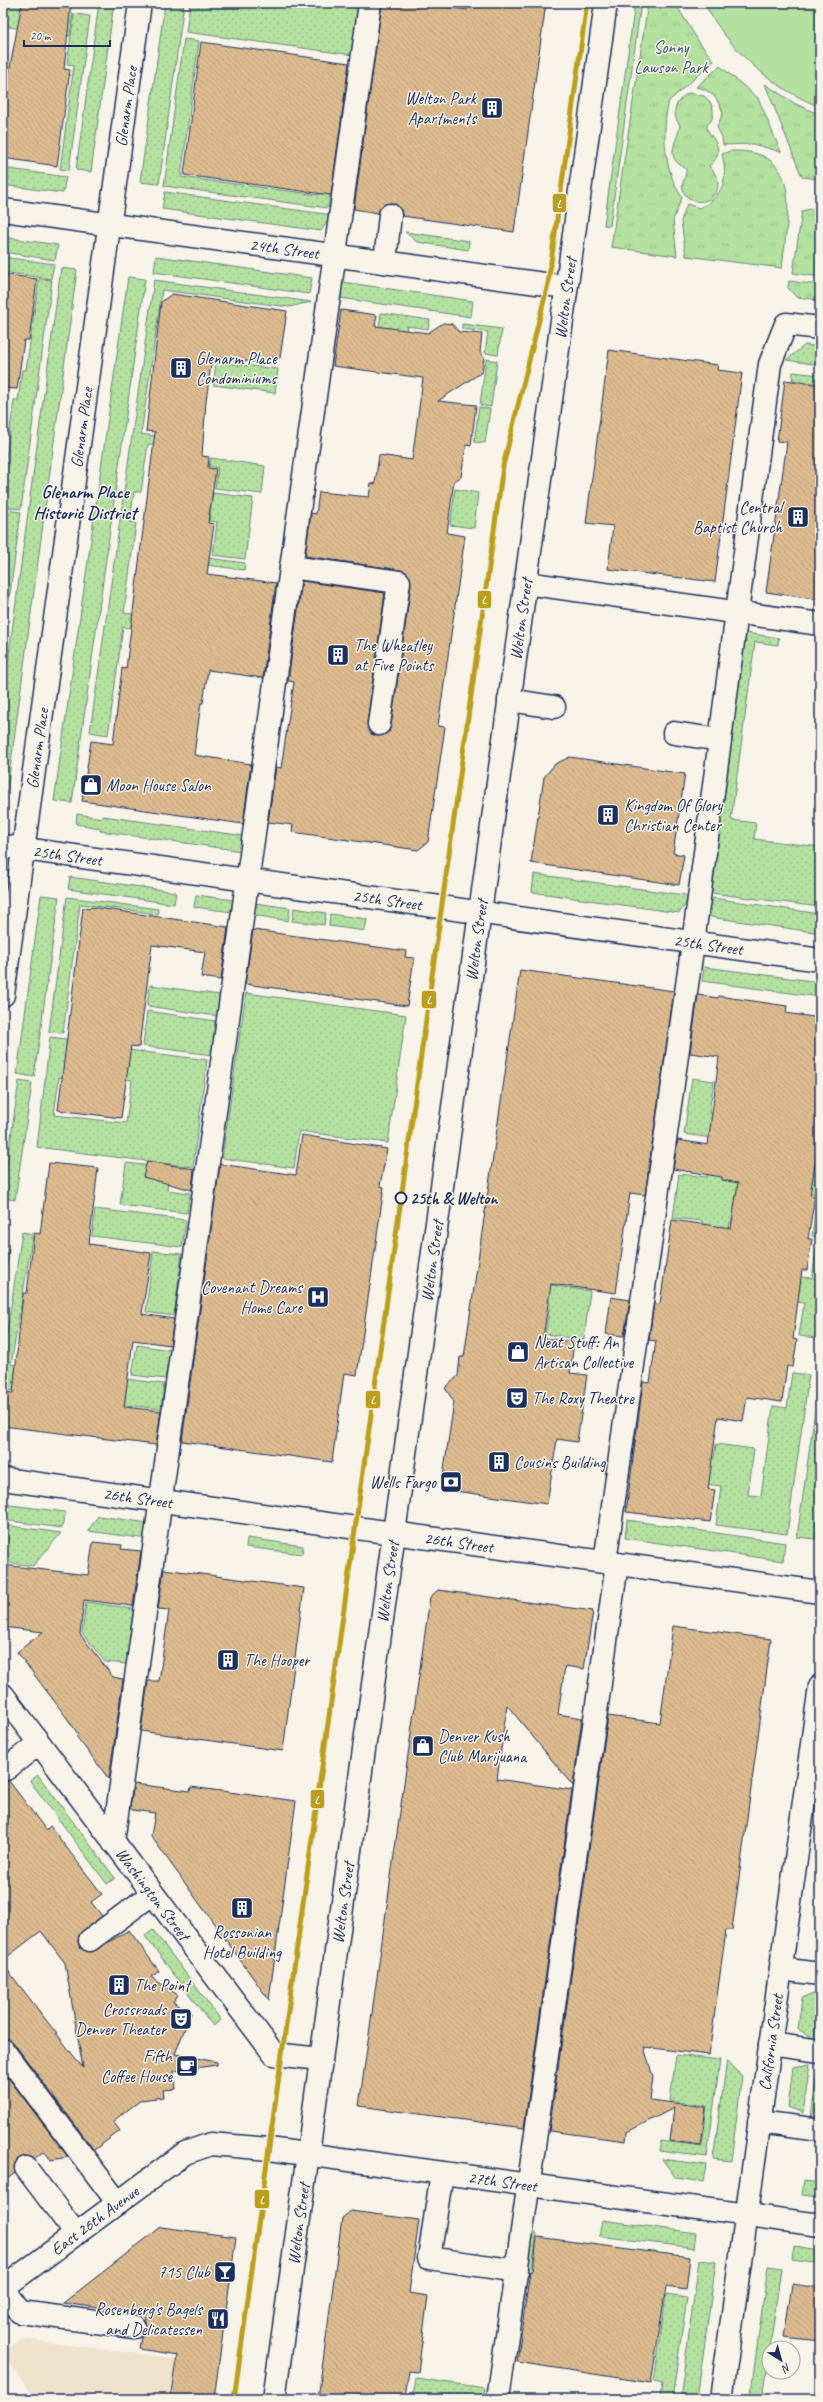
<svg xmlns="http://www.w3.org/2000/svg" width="823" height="2402" font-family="Caveat,sans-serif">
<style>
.built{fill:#efe2cd}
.grass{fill:url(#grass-dots);stroke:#68887e}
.park{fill:url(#park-tufts);stroke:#68887e}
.pitch{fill:#b4e19f;stroke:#68887e}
.building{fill:url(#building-back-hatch);stroke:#1b2f5e}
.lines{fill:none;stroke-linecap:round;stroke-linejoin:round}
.minor-casing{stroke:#1b2f5e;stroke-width:25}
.minor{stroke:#f7f3e8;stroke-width:22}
.rail-1-casing{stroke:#f7f3e8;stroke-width:8}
.rail-1{stroke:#bb9e1c;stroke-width:5}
.stop-dot{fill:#f7f3e8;stroke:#1b2f5e;stroke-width:2}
.labels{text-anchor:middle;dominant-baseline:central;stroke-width:3;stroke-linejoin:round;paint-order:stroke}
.park-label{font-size:17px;fill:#3a536b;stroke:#f7f3e8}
.poi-label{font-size:17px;fill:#1b2f5e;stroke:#f7f3e8;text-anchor:start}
.street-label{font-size:17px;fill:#1b2f5e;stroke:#f7f3e8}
.stop-label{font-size:17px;font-weight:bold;fill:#1b2f5e;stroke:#f7f3e8;text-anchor:start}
.neighbourhood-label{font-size:18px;font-weight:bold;fill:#1b2f5e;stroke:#f7f3e8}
.line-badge{stroke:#f7f3e8;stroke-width:1.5}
.badge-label{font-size:11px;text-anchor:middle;font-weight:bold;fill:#fff}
</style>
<defs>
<pattern id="grass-dots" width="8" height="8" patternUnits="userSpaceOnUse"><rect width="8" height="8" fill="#b4e19f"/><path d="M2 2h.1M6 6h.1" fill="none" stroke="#9ac18b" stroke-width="1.8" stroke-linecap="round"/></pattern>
<pattern id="park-tufts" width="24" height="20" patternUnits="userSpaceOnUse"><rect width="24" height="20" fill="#b4e19f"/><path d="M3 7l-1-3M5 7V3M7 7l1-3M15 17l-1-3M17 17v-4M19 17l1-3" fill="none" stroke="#9ac18b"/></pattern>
<pattern id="building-back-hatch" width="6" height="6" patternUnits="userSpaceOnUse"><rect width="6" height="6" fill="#ddbb8f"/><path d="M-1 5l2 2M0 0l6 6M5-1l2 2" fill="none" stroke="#bda17e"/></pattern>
</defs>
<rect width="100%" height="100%" fill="#f7f3e8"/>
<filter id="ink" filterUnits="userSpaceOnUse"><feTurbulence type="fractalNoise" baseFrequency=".025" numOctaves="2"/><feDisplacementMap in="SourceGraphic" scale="8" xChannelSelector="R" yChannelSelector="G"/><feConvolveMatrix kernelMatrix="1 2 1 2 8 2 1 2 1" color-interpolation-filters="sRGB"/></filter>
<g filter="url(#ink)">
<polygon class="built" points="22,2339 218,2364 213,2399 35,2399 3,2354 3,2352"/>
<g class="grass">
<polygon points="3,3 73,13 70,36 3,26"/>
<polygon points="99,3 114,3 91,172 76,170"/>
<polygon points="165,3 184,3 159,184 140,182"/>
<polygon points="190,3 331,3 359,7 353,55 186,32"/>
<polygon points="74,14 90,16 69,170 60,169 74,65 67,64"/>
<polygon points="184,39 199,41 181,177 319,195 326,148 336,149 328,208 164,186"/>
<polygon points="3,168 66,177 63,193 3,185"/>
<polygon points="165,192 332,215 321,231 162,209"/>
<polygon points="405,232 469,241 468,250 417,242"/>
<polygon points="3,237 58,245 55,260 3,252"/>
<polygon points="156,256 312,278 309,294 154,272"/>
<polygon points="3,257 54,264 51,279 3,272"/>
<polygon points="61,268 77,270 7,792 3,792 3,698"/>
<polygon points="128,277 145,279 72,803 54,801"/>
<polygon points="39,279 52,280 21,509 3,507 5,481 3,480 14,400 18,400 22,370 26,370"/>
<polygon points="154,280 311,302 289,307 162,290 141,434 191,441 193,450 148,444 141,492 134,492 130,522 136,523 124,613 133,614 131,628 123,627 108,735 90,732"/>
<polygon points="342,282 473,301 471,317 340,298"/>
<polygon points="381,313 430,320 428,329 407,326 403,353 376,349"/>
<polygon points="462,324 502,329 498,355 485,353 488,332 462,329"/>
<polygon points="805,345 820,347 820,365 786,360"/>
<polygon points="486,359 497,361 491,407 480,405"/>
<polygon points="216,362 278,369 275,393 213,385"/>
<polygon points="793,372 820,375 820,384 792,380"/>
<polygon points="479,407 490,409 485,443 474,442"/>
<polygon points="211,458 265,466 262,494 215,488 218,468 209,466"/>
<polygon points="455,489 478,493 474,528 450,525"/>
<polygon points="213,493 253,498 245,559 213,555 217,522 209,521"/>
<polygon points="6,510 21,512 3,645 3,529"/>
<polygon points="185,555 245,563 244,570 184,562"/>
<polygon points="746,633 779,638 778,645 755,642 731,820 756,823 754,839 820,847 820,907 711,893"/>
<polygon points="77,814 102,818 103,816 252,837 249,852 100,831 100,828 76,824"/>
<polygon points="534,874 692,896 679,913 532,892"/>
<polygon points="70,877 176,892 174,904 68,889"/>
<polygon points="41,895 59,897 34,1077 17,1074"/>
<polygon points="196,895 234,900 232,912 194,907"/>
<polygon points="67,897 158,909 158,914 80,904 63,1033 49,1032"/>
<polygon points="713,898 820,914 820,933 710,917"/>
<polygon points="255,903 290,908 288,921 254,915"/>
<polygon points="294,908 326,913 324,925 292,921"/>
<polygon points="330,914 367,919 365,931 329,926"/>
<polygon points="704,967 820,982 820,997 702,981"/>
<polygon points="150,985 220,995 217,1016 147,1006"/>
<polygon points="246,993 406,1015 388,1143 299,1131 294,1168 222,1158"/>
<polygon points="147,1011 216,1021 212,1055 143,1046"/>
<polygon points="50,1037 90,1042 85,1080 59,1077 54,1115 126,1123 132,1080 94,1075 98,1046 207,1060 193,1167 37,1147"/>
<polygon points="692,1078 714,1081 709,1113 757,1120 740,1142 684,1134"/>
<polygon points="19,1081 32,1083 15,1200 3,1198 3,1192"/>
<polygon points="711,1148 730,1151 756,1226 730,1222 724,1261 694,1279 702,1221 673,1218 679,1174 707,1177"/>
<polygon points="126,1163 169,1168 167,1190 190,1193 187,1213 120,1205"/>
<polygon points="814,1166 820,1166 820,1316 817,1338 799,1336 804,1303 797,1302 800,1277 812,1278 818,1237 812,1236 818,1194 810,1193"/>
<polygon points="95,1209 186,1220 182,1247 92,1236"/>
<polygon points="22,1232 33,1234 11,1364 16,1365 13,1391 3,1389 3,1360"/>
<polygon points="3,1249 9,1250 3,1295"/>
<polygon points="153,1251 182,1254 174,1316 146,1312"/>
<polygon points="549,1285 590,1291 584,1340 545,1334 550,1303 546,1302"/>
<polygon points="137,1345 170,1350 165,1379 132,1375"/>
<polygon points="792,1373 809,1375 787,1534 716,1525 721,1486 673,1480 677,1454 714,1458 716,1444 754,1449 748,1495 761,1496 773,1406 787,1408"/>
<polygon points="820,1375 820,1503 815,1539 797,1537"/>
<polygon points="105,1376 164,1384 161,1409 101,1402"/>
<polygon points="3,1504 65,1512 62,1528 3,1520"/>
<polygon points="98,1516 149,1523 147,1539 88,1531"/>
<polygon points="627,1520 785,1543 783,1561 625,1538"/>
<polygon points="3,1525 61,1533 33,1566 3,1562"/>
<polygon points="247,1538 303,1546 302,1554 246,1547"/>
<polygon points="86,1602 134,1609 127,1664 105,1662 82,1633"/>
<polygon points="38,1775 115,1878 107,1884 30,1781"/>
<polygon points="153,1930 221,2020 213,2026 145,1936"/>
<polygon points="820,1992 820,1995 814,2039 798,2029 802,1998"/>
<polygon points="676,2055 720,2060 707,2157 659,2151 661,2141 702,2146 707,2106 670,2101"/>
<polygon points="727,2060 742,2076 731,2161 713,2159"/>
<polygon points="810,2064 803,2113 788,2107 793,2067"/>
<polygon points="818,2065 820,2104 811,2118"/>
<polygon points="662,2159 706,2165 703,2182 676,2178"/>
<polygon points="804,2181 820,2183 820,2197 802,2195"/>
<polygon points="602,2220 696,2233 694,2248 599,2236"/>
<polygon points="528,2233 537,2234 532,2269 523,2267"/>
<polygon points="794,2247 820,2251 820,2264 792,2260"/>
<polygon points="699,2260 716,2262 697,2399 680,2399"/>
<polygon points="768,2266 781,2268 763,2399 750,2399"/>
<polygon points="666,2295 687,2298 672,2399 660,2399 662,2383 654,2381"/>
<polygon points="416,2378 485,2388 483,2399 413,2399"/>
</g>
<g class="park">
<polygon points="635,3 641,3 610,226 604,225"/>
<path d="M648,3H675L699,42L714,61L669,101C661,132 664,171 682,197L673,220L677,256L611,247Z"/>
<path d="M720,66L758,98L781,152L753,144L723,145L722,137L717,127L723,113C718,98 711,90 696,87Z"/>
<polygon points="765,84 794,103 820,115 820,179 802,177"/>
<path d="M689,93L704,96C712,102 716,111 711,121C710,122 707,124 707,126C705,134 731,148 709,166C737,196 692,215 683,190C681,181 687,176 686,169C662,156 678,142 680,125C670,113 676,99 689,93Z"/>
<path d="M730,151C806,148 787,217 782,268L686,256L681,221L687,204L699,208C724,197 728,179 722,154Z"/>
<polygon points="810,209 820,210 820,277 793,273 802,211"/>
<polygon points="789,281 820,285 820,300 796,297 788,288"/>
</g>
<path class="pitch" d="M704,3H820V107C771,87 729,50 704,3Z"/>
<g class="building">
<polygon points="22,3 71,3 64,69 70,70 57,166 3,158 3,104"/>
<polygon points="382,3 417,3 467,10 468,3 546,3 514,232 402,216 401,210 392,203 385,204 378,213 354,209"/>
<polygon points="201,42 349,63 331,195 184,175"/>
<polygon points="3,274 37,279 29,340 24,340 17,389 3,388"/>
<polygon points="172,294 287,311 280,358 272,357 271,364 212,357 206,401 202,456 209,457 208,468 216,469 208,523 214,524 207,574 276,583 263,678 208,670 203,703 201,703 194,755 251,764 243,824 82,801 91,741 113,744 122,668 126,669 155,432 146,431 161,302"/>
<polygon points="341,310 377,315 375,326 428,333 443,323 452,324 459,332 482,334 480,352 484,358 482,372 438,401 476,405 471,446 466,445 461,477 454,481 447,533 465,536 438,726 445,727 428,842 418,850 292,832 293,825 268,822 276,767 281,768 294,682 288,681 302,581 385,593 367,723 371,734 378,736 389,732 391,726 411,584 410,577 401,570 305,556 311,513 316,514 319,492 369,497 371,483 375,484 379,455 412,460 423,378 333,366"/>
<polygon points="609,350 718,365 717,370 742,373 715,582 608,569 613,526 586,523"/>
<polygon points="785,380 820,385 820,600 766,592 787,442 777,441"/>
<polygon points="570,757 685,774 673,853 684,855 679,885 531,863 544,777 555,764"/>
<polygon points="91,907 228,927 221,980 201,977 205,952 152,945 139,1047 131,1046 121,1118 58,1110 83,908 89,909"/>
<polygon points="253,930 406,951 405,957 414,958 407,1006 245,984"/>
<polygon points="520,970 674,991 645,1195 630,1193 616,1293 551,1284 543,1338 574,1342 570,1373 587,1375 577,1442 557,1439 547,1504 441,1489 454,1402 445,1388 458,1376 460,1357 464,1357"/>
<polygon points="698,995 718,998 719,996 787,1006 786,1013 820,1018 820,1146 818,1146 810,1195 815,1196 808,1239 812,1239 807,1270 802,1270 793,1339 797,1340 793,1367 787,1366 782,1402 747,1397 743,1421 718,1417 708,1489 715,1490 710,1522 626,1512 643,1382 650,1383 656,1341 649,1340 654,1303 660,1304 672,1220 731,1228 738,1183 722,1180 722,1177 673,1169 678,1140 708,1145 719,1057 690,1053"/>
<polygon points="302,1135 387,1149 380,1186 384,1187 357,1375 344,1373 332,1462 182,1441 220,1164 296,1175"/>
<polygon points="147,1161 194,1169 192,1190 143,1177"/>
<polygon points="49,1163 98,1168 89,1244 151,1253 142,1314 174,1319 170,1345 133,1340 124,1407 161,1411 156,1445 3,1426 3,1392 13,1393 23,1293 27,1293 34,1233 40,1234"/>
<polygon points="611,1297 630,1300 624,1336 606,1334"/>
<polygon points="93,1542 122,1545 121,1549 141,1551 133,1606 84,1600 80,1634 113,1677 123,1679 109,1779 76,1736 78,1734 67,1718 17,1652 43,1632 3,1627 3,1565 88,1575"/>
<polygon points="164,1569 304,1588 283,1751 141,1731 148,1681 159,1681 169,1610 158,1609"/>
<polygon points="438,1590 593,1611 584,1669 565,1666 558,1714 582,1718 573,1786 507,1705 497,1779 572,1790 524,2128 359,2106 430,1597"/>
<polygon points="673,1626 771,1639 732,1930 726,1930 709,2055 644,2047 653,2077 650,2100 706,2107 701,2145 670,2141 674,2108 627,2132 626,2141 549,2131 608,1716 660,1723"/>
<polygon points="3,1781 9,1781 46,1830 50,1826 102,1894 91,1902 102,1916 79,1935 78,1941 80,1948 92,1952 129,1930 159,1971 151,1977 178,1995 173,2002 191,2013 175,2054 217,2062 217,2065 174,2071 176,2089 163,2090 164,2097 141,2100 113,2121 120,2131 94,2150 13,2042 3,2038 3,1964 83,2068 65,1963 41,1931 3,1960"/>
<polygon points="134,1784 190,1791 191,1787 296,1801 269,2000 151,1836 155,1813 132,1810 130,1807"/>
<polygon points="3,2071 68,2157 51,2160 44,2151 34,2159 24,2156 15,2163 15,2173 3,2182"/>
<polygon points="351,2211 419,2220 409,2293 428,2296 418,2372 409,2371 405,2399 318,2399 342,2218"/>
<polygon points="161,2227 236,2237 214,2399 170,2399 177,2355 139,2349 141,2337 146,2329 144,2314 63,2303"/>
<polygon points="537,2237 690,2257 686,2290 666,2287 651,2383 517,2362 530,2271 533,2271"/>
<polygon points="792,2284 820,2288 820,2341 784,2337"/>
</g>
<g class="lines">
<g class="minor-casing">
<g id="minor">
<path id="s1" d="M3,210L566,287"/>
<polyline points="385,262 390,215"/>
<polyline points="291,567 399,582 379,724"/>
<polyline points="525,583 820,624"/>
<polyline points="509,700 554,707"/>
<polyline points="674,733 720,740"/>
<path id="s2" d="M3,846L820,960"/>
<path id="s3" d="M3,995L140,3"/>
<path id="s4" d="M3,1479L820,1592"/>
<polyline points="605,1562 693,943 770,364 786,324 820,328"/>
<path id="s5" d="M3,1695L274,2054L321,2059"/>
<polyline points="6,1769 39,1743"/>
<polyline points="113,1842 370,3"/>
<polyline points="90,1940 152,1894"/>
<polyline points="781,1969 820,1974"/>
<polyline points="770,2044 820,2051"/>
<polyline points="3,2050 118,2203"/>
<polyline points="759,2122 820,2130"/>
<polyline points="26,2168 76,2234"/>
<polyline points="442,2173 429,2258 517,2271"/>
<path id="s6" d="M3,2288L185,2153L211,2144L269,2149L820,2225"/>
<polyline points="3,2289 20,2312 134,2327"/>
<path id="s7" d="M274,2399L606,3"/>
<polyline points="498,2399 617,1564"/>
<path id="s8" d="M721,2399L820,1686"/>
</g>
</g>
<use href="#minor" class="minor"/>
<g class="rail-1-casing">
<polyline id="rail-1" points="234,2399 503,466 548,284 587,3"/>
</g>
<use href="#rail-1" class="rail-1"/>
</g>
</g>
<defs>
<g id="building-square" transform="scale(1.15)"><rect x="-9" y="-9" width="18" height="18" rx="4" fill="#1b2f5e" stroke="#f7f3e8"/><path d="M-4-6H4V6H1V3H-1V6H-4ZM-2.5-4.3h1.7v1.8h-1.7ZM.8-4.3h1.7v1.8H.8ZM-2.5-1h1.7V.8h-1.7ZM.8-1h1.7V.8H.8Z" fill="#fff"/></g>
<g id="shop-square" transform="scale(1.15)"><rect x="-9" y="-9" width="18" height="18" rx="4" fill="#1b2f5e" stroke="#f7f3e8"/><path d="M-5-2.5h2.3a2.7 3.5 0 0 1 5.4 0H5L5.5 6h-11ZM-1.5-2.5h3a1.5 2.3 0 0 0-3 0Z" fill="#fff"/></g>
<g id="hospital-square" transform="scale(1.15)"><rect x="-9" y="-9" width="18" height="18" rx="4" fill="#1b2f5e" stroke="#f7f3e8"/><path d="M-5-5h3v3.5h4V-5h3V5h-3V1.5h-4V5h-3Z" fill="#fff"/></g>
<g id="theatre-square" transform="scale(1.15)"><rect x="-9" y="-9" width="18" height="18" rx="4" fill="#1b2f5e" stroke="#f7f3e8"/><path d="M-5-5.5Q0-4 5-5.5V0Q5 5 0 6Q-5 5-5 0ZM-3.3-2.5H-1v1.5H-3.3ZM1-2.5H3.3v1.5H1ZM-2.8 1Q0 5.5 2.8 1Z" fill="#fff"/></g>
<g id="bank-square" transform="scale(1.15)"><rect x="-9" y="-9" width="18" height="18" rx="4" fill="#1b2f5e" stroke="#f7f3e8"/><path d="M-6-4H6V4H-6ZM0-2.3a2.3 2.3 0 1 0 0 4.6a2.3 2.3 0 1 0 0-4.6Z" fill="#fff"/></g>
<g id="cafe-square" transform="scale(1.15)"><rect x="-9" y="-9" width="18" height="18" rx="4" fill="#1b2f5e" stroke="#f7f3e8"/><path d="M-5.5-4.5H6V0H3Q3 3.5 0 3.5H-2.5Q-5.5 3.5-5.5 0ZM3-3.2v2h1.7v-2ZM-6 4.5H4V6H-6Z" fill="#fff"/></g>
<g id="bar-square" transform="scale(1.15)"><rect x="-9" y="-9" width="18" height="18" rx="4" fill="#1b2f5e" stroke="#f7f3e8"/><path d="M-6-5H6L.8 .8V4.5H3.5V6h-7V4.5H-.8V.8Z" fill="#fff"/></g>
<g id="restaurant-square" transform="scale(1.15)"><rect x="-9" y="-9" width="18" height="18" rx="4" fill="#1b2f5e" stroke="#f7f3e8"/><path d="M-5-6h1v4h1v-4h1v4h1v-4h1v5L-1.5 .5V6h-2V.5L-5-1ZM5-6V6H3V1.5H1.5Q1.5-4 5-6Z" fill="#fff"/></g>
</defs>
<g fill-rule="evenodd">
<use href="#building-square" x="492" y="108"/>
<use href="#building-square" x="181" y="368"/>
<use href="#building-square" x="798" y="517"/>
<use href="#building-square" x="338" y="655"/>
<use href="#shop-square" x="91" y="785"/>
<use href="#building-square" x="608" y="815"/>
<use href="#hospital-square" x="318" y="1297"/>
<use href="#shop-square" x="518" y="1352"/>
<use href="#theatre-square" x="517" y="1398"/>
<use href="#building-square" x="499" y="1462"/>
<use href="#bank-square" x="451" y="1482"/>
<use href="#building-square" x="228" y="1660"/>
<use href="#shop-square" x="423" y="1746"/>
<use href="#building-square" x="242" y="1908"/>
<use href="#building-square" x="119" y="1985"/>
<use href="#theatre-square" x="181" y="2019"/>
<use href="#cafe-square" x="187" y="2066"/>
<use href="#bar-square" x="225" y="2272"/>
<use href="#restaurant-square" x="218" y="2319"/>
</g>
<circle class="stop-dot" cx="401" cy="1198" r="5.5"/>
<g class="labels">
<g class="park-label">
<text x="671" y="47">Sonny<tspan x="671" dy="20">Lawson Park</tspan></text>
</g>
<g class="poi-label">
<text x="476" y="98" text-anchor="end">Welton Park<tspan x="476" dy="20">Apartments</tspan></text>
<text x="196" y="358">Glenarm Place<tspan x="196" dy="20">Condominiums</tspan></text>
<text x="782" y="507" text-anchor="end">Central<tspan x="782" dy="20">Baptist Church</tspan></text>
<text x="354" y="645">The Wheatley<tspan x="354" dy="20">at Five Points</tspan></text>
<text x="106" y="785">Moon House Salon</text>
<text x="624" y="805">Kingdom Of Glory<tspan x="624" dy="20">Christian Center</tspan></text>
<text x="302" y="1287" text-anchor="end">Covenant Dreams<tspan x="302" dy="20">Home Care</tspan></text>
<text x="534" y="1342">Neat Stuff: An<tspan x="534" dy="20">Artisan Collective</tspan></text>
<text x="532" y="1398">The Roxy Theatre</text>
<text x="514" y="1462">Cousins Building</text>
<text x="436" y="1482" text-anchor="end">Wells Fargo</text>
<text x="244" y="1660">The Hooper</text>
<text x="438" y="1736">Denver Kush<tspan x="438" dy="20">Club Marijuana</tspan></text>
<text x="242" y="1932" text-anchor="middle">Rossonian<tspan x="242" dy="20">Hotel Building</tspan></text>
<text x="134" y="1985">The Point</text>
<text x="166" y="2009" text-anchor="end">Crossroads<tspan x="166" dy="20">Denver Theater</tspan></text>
<text x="172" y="2056" text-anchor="end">Fifth<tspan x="172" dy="20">Coffee House</tspan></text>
<text x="210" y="2272" text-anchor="end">715 Club</text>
<text x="202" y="2309" text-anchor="end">Rosenberg's Bagels<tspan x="202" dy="20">and Delicatessen</tspan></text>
</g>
<g class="street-label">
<text stroke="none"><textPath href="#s3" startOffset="897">Glenarm Place</textPath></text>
<text stroke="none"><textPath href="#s1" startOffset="284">24th Street</textPath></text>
<text stroke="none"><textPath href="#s7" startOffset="2121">Welton Street</textPath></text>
<text stroke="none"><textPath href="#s3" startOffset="573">Glenarm Place</textPath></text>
<text stroke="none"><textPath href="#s7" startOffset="1797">Welton Street</textPath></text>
<text stroke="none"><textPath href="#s3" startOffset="249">Glenarm Place</textPath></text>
<text stroke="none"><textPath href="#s2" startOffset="65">25th Street</textPath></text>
<text stroke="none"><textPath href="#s2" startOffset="388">25th Street</textPath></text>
<text stroke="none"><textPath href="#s7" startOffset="1473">Welton Street</textPath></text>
<text stroke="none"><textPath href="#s2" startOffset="712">25th Street</textPath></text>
<text stroke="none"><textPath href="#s7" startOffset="1149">Welton Street</textPath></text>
<text stroke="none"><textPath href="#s4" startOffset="136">26th Street</textPath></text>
<text stroke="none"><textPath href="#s4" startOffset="460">26th Street</textPath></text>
<text stroke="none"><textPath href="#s7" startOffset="825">Welton Street</textPath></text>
<text stroke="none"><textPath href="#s5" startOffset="249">Washington Street</textPath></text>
<text stroke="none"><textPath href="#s7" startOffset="501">Welton Street</textPath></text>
<text stroke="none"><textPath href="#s8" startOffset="360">California Street</textPath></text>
<text stroke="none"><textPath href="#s6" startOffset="548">27th Street</textPath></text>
<text stroke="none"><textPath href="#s6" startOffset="114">East 26th Avenue</textPath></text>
<text stroke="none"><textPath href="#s7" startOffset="177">Welton Street</textPath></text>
</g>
<g class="stop-label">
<text x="410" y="1198">25th &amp; Welton</text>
</g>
<g class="neighbourhood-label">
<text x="85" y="492">Glenarm Place<tspan x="85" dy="21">Historic District</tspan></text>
</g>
</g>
<g class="line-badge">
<rect x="552" y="193" width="15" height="20" rx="4" fill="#bb9e1c"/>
<rect x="477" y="590" width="15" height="19" rx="4" fill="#bb9e1c"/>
<rect x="421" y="990" width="16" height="19" rx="4" fill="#bb9e1c"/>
<rect x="365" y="1390" width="16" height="19" rx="4" fill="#bb9e1c"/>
<rect x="310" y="1789" width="15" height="20" rx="4" fill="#bb9e1c"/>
<rect x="254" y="2189" width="16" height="20" rx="4" fill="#bb9e1c"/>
</g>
<g class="badge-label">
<text x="559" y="207">L</text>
<text x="484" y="603">L</text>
<text x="429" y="1003">L</text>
<text x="373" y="1403">L</text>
<text x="317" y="1803">L</text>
<text x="262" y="2203">L</text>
</g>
<rect width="823" height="2402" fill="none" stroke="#f7f3e8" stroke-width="16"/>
<rect x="8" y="8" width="807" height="2386" fill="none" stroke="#1b2f5e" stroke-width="1.5" filter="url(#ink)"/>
<g transform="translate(781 2360) rotate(143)"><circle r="19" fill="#f7f3e8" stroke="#9fa5b1"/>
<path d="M0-3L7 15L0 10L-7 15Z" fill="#1b2f5e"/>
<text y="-6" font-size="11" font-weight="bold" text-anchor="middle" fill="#1b2f5e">N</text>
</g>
<path d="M24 40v6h86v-6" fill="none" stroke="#1b2f5e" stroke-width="2"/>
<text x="30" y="40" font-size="12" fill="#1b2f5e" stroke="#f7f3e8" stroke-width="3" paint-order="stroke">20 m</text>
</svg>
